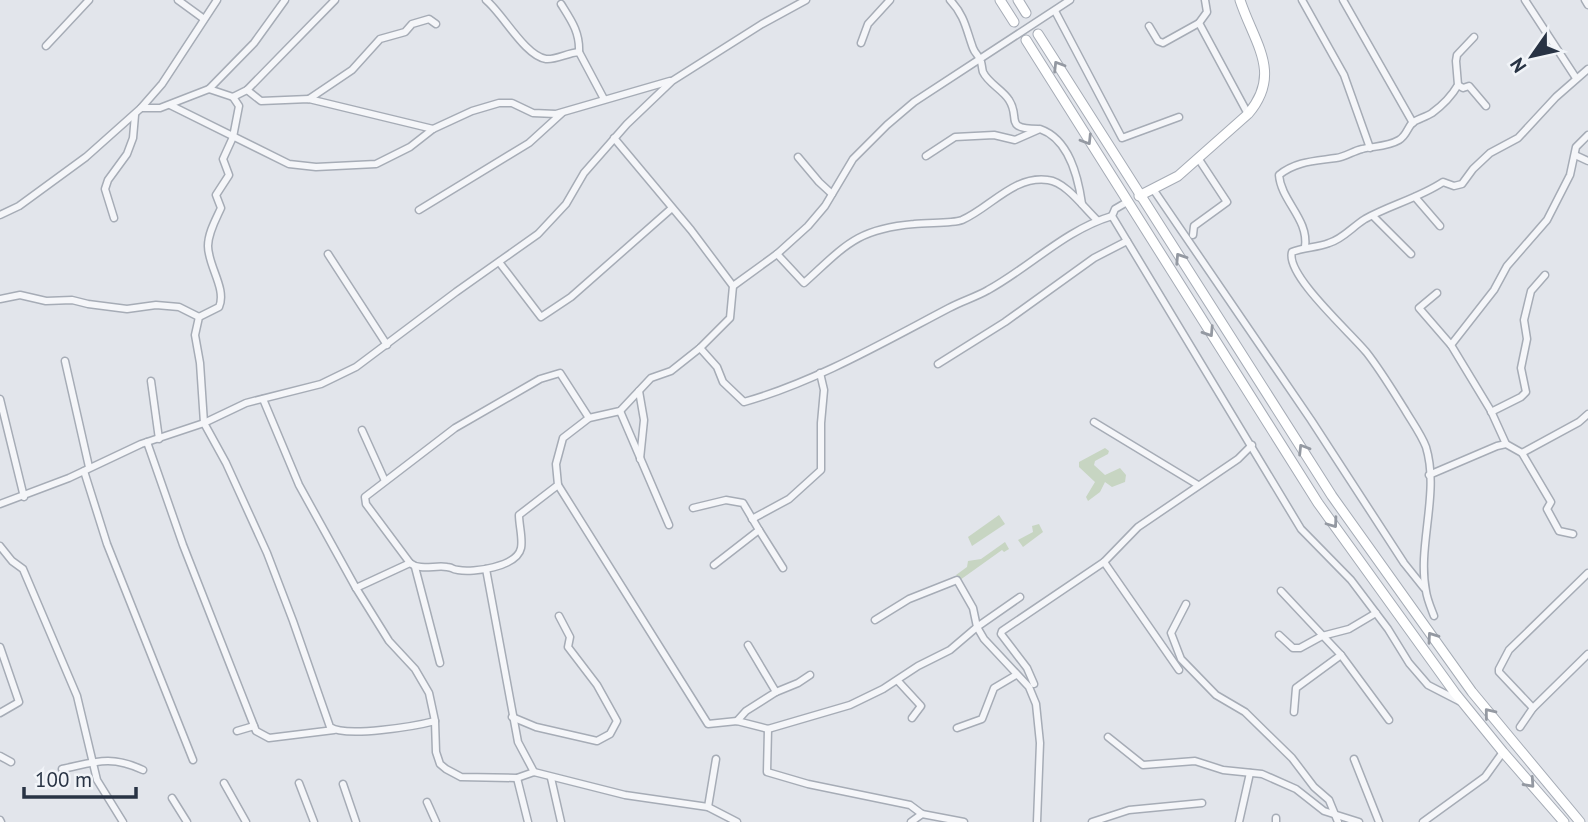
<svg xmlns="http://www.w3.org/2000/svg" width="1588" height="822" font-family="'PT Sans',sans-serif">
<style>
.green{fill:#c7d5c2}
.lines{fill:none;stroke-linecap:round;stroke-linejoin:round}
.street-casing{stroke:#a6acb6;stroke-width:9}
.secondary-casing{stroke:#a6acb6;stroke-width:11}
.street{stroke:#f5f6f9;stroke-width:6}
.secondary{stroke:#fff;stroke-width:9}
.oneway{stroke:#9499a2}
</style>
<rect width="100%" height="100%" fill="#e2e5eb"/>
<g class="green">
<polygon points="1105,448 1109,451 1108,454 1095,461 1094,465 1105,475 1120,468 1126,475 1125,482 1112,487 1105,482 1100,492 1088,501 1086,497 1095,482 1079,467 1079,462"/>
<polygon points="999,515 1005,524 972,546 968,537"/>
<polygon points="1039,524 1043,532 1023,547 1018,540 1033,532 1032,526"/>
<polygon points="1005,542 1009,549 1004,552 1002,550 960,580 956,575 967,567 968,561 981,559"/>
</g>
<g class="lines">
<g class="street-casing">
<g id="street">
<polyline points="178,0 204,19"/>
<path d="M486,0C503,14 525,56 546,59C556,60 567,53 579,52L604,99"/>
<path d="M950,0C965,16 966,29 973,48C975,54 980,56 981,62C982,65 982,69 983,72C988,83 1003,90 1009,100C1021,118 1003,129 1038,129"/>
<polyline points="1205,0 1207,12 1199,23 1248,114"/>
<polyline points="1302,0 1344,75 1370,148"/>
<polyline points="1343,0 1413,123"/>
<polyline points="1525,0 1576,78"/>
<polyline points="1585,0 1588,5"/>
<path d="M561,4C571,20 580,32 579,52"/>
<polyline points="1055,11 1122,138 1179,117"/>
<polyline points="1149,26 1158,41 1163,43 1199,23"/>
<polyline points="861,43 868,24 890,0"/>
<polyline points="46,46 89,0"/>
<polyline points="1458,85 1463,88 1469,86 1486,106"/>
<polyline points="209,89 254,43 285,0"/>
<polyline points="247,90 261,101 309,99 433,129"/>
<path d="M233,97L239,106L233,137L223,159L229,175L216,195L221,208C216,219 208,233 208,246C208,266 227,289 219,307L199,317L195,335L200,363L204,423L226,463L267,553L293,621L330,727C346,738 416,726 435,721"/>
<polyline points="309,99 352,70 380,39 405,32 412,24 429,19 436,24"/>
<polyline points="170,105 289,164 316,167 376,164 410,147 433,129 472,111 499,103 512,103 533,113 556,114 670,81"/>
<polyline points="141,108 162,84 217,0"/>
<polyline points="1575,155 1588,161"/>
<path d="M926,156L955,137L994,135L1015,140L1040,129C1069,139 1078,176 1082,204"/>
<polyline points="798,157 819,182 832,194"/>
<polyline points="1153,189 1311,420 1404,563 1424,588"/>
<polyline points="1415,197 1440,226"/>
<polyline points="1127,202 1115,209 1112,216 1301,529 1351,580 1388,629 1409,663 1428,685 1461,702"/>
<polyline points="419,210 529,143 562,113"/>
<polyline points="0,215 19,206 86,157 141,108 160,108 209,89 233,97 247,90 335,0"/>
<polyline points="1373,216 1411,254"/>
<polyline points="114,218 105,189 108,180 127,154 133,138 135,115"/>
<polyline points="1193,235 1194,226 1227,202 1198,158"/>
<path d="M1305,247C1309,219 1281,201 1279,175C1296,161 1316,161 1336,158C1345,157 1353,151 1362,149C1374,146 1387,147 1399,140C1406,136 1407,129 1412,123C1417,119 1426,117 1432,113C1443,105 1451,97 1458,85L1456,61L1457,55L1474,37"/>
<polyline points="328,254 387,345"/>
<path d="M777,254L804,283C845,246 856,229 914,224C927,222 951,224 962,220C990,208 1014,175 1048,180C1066,182 1084,208 1097,220"/>
<polyline points="499,262 541,317 571,297 672,208"/>
<polyline points="733,286 777,254 808,226 825,206 853,159 887,125 914,102 1070,0"/>
<polyline points="1437,293 1419,308 1451,345"/>
<polyline points="0,299 20,295 46,301 72,300 88,304 127,309 156,305 179,307 199,317"/>
<path d="M700,348L717,367L723,382L744,402C815,382 884,342 949,308C962,301 976,297 988,290C1030,267 1065,230 1112,216"/>
<polyline points="65,361 89,467"/>
<polyline points="938,364 1005,322 1094,258 1127,241"/>
<polyline points="151,381 159,439"/>
<polyline points="639,391 644,420 640,459"/>
<polyline points="0,399 24,497"/>
<polyline points="263,399 299,485 356,588 389,641 415,669 429,693 435,721 436,752 440,764 446,769 461,777 517,778 534,772 625,795 708,807 737,822"/>
<polyline points="620,411 669,525"/>
<polyline points="1491,412 1521,397 1526,392 1521,368 1527,339 1524,320 1531,291 1545,275"/>
<polyline points="1094,422 1198,485"/>
<polyline points="362,430 385,481"/>
<polyline points="147,442 183,545 256,731 269,738 334,730"/>
<polyline points="1506,444 1491,411 1451,345 1494,290 1507,266 1547,220 1570,175 1576,147 1588,135"/>
<polyline points="1522,453 1551,502 1547,509 1559,531 1573,534"/>
<polyline points="84,471 107,544 193,760"/>
<polyline points="1429,475 1497,446 1506,444 1522,453 1579,422 1588,414"/>
<polyline points="558,485 708,724 737,721 768,729 850,705 883,689 918,666 950,650 977,627 973,608 957,580 909,599 875,620"/>
<polyline points="0,504 69,478 141,444 204,423 246,403 321,384 356,367 456,292 538,234 566,204 584,173 627,124 672,81 762,24 806,0"/>
<polyline points="693,508 726,500 743,503 759,530 714,565"/>
<polyline points="752,519 789,499 821,470 821,423 824,390 820,373"/>
<polyline points="759,530 783,568"/>
<polyline points="0,546 12,561 23,569 77,696 97,780 123,822"/>
<polyline points="1104,562 1179,670"/>
<polyline points="410,563 366,504 365,497 455,428 540,379 560,373 589,418"/>
<polyline points="415,567 440,663"/>
<polyline points="486,569 518,742 534,772"/>
<path d="M356,588L410,563C420,571 435,565 447,567C455,568 450,569 458,570C473,573 517,567 521,548C523,539 519,525 519,515L558,485L556,464L563,438L589,418L620,411L651,378L671,371L700,348L730,318L733,286L691,230L614,138"/>
<polyline points="1281,591 1341,655 1296,688 1294,712"/>
<polyline points="1020,597 977,627 984,639 1029,687 1036,704 1040,743 1037,822"/>
<polyline points="1186,604 1171,633 1181,659 1216,695 1245,712 1292,758 1314,787 1329,800 1338,822"/>
<path d="M1434,616C1431,608 1427,599 1426,591C1417,546 1440,493 1426,447C1421,434 1412,422 1405,410C1393,391 1381,371 1367,353C1352,334 1285,275 1292,252C1304,247 1316,248 1329,243C1343,239 1352,227 1365,219C1390,205 1419,198 1443,182L1454,186L1462,184L1473,169L1490,153L1518,138L1556,97L1588,69"/>
<polyline points="1279,635 1293,648 1300,648 1322,636 1349,629 1376,613"/>
<polyline points="0,647 19,702 0,713"/>
<polyline points="1341,655 1389,720"/>
<polyline points="898,681 921,706 912,718"/>
<polyline points="1034,684 1027,668 1001,634 1002,631 1104,562 1138,527 1238,459 1252,445"/>
<polyline points="776,692 798,683 810,675"/>
<polyline points="1533,708 1499,672 1499,669 1509,650 1588,573"/>
<polyline points="512,717 536,727 597,741 610,734 617,721 597,685 568,647 570,637 559,616"/>
<polyline points="737,721 746,711 776,692 748,645"/>
<polyline points="1520,727 1533,708 1588,654"/>
<polyline points="957,728 982,719 994,688 1016,675"/>
<polyline points="768,729 767,772 808,784 910,805 922,814"/>
<polyline points="237,731 254,726"/>
<polyline points="1108,737 1143,765 1195,761 1223,770 1262,774 1296,789 1324,811 1359,822"/>
<polyline points="0,756 11,762"/>
<polyline points="1354,759 1379,822"/>
<path d="M62,769C96,762 110,755 143,770"/>
<polyline points="517,778 528,822"/>
<polyline points="551,778 561,822"/>
<polyline points="224,783 246,822"/>
<polyline points="299,783 314,822"/>
<polyline points="343,784 356,822"/>
<polyline points="172,798 187,822"/>
<polyline points="427,802 436,822"/>
<polyline points="708,807 716,759"/>
<polyline points="0,820 1,822"/>
<polyline points="911,822 922,814 964,822"/>
<polyline points="1092,822 1129,810 1202,803"/>
<polyline points="1239,822 1250,773"/>
<polyline points="1276,822 1276,818"/>
<polyline points="1423,822 1485,777 1503,752"/>
</g>
</g>
<g class="secondary-casing">
<g id="secondary">
<polyline points="1000,0 1014,22"/>
<polyline points="1018,0 1026,13"/>
<polyline points="1038,34 1332,496 1472,692 1580,822"/>
<polyline points="1026,40 1318,503 1455,693 1503,752 1564,822"/>
<path d="M1139,196L1178,176L1248,114C1283,73 1254,43 1240,0"/>
</g>
</g>
<use href="#street" class="street"/>
<use href="#secondary" class="secondary"/>
</g>
<defs><path id="oneway-chevron" d="M-2-3.5L2.5 0L-2 3.5" fill="none" stroke-width="1.6" stroke-linecap="round" stroke-linejoin="round" transform="scale(1.75)"/></defs>
<g class="oneway">
<use href="#oneway-chevron" transform="translate(1058 66) rotate(-122)"/>
<use href="#oneway-chevron" transform="translate(1087 140) rotate(58)"/>
<use href="#oneway-chevron" transform="translate(1180 258) rotate(-123)"/>
<use href="#oneway-chevron" transform="translate(1209 332) rotate(57)"/>
<use href="#oneway-chevron" transform="translate(1303 449) rotate(-122)"/>
<use href="#oneway-chevron" transform="translate(1333 523) rotate(54)"/>
<use href="#oneway-chevron" transform="translate(1432 637) rotate(-125)"/>
<use href="#oneway-chevron" transform="translate(1489 713) rotate(-129)"/>
<use href="#oneway-chevron" transform="translate(1530 783) rotate(48)"/>
</g>
<g transform="translate(1532 56) rotate(236)" stroke="#f1f4f8" stroke-width="5" paint-order="stroke">
<path d="M0-5L12 26L0 18L-12 26Z" fill="#283344"/>
<text y="-10" font-size="19" font-weight="bold" text-anchor="middle" fill="#283344">N</text>
</g>
<path d="M24 787v10h112v-10" fill="none" stroke="#283344" stroke-width="3.5"/>
<text x="35" y="787" font-size="21" fill="#283344" stroke="#f1f4f8" stroke-width="5" paint-order="stroke">100 m</text>
</svg>
